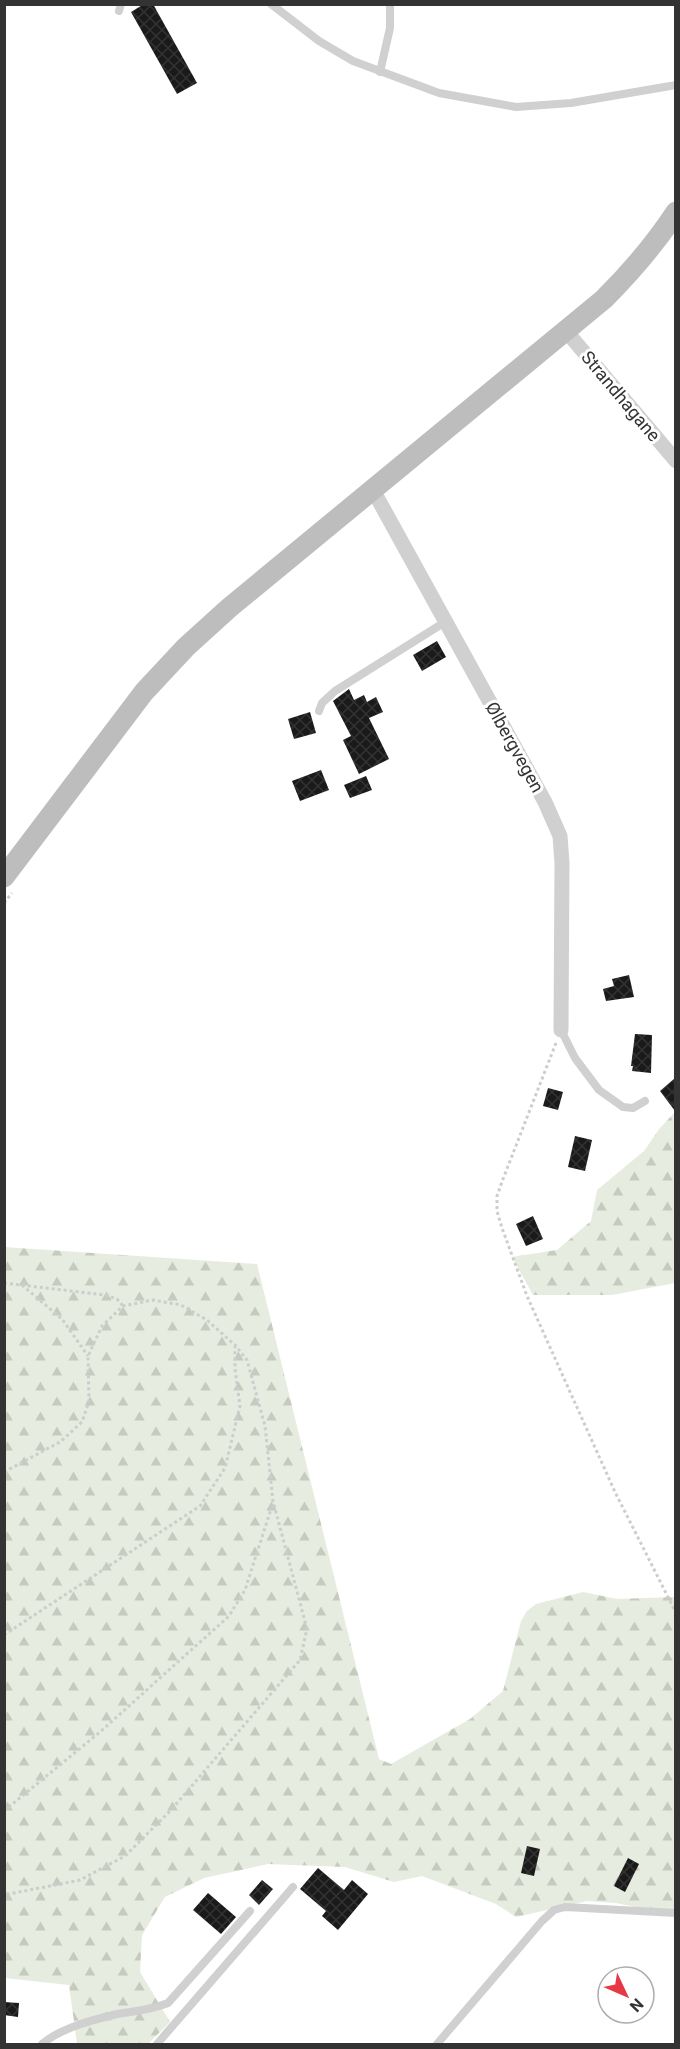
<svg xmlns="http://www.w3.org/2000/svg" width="680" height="2049" font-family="Roboto,sans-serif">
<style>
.forest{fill:url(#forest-firs)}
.building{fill:url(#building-cross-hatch)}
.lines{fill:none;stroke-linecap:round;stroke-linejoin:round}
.path{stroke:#cdcdcd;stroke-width:3;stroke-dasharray:3 3;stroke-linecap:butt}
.service{stroke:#d0d0d0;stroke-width:8}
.minor{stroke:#d0d0d0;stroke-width:15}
.secondary{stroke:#bdbdbd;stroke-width:21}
.labels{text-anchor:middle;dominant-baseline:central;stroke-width:6;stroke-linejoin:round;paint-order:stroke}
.street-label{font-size:18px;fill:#333;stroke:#fff}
</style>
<defs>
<pattern id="forest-firs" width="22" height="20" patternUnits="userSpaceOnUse" patternTransform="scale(1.5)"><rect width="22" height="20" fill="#e6ecdf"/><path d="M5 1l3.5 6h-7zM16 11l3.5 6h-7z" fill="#c6cbc0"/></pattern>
<pattern id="building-cross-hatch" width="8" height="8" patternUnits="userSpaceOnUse" patternTransform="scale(1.5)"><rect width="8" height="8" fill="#1a1a1a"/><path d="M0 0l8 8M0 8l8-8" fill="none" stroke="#333"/></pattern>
</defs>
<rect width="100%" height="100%" fill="#fff"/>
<g class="forest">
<polygon points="675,1112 675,1283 612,1295 533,1295 512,1257 557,1250 591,1221 597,1190 644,1151 660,1128"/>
<polygon points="4,1247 257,1264 379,1759 391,1764 470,1719 503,1691 521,1621 527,1611 536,1604 583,1592 617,1599 675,1597 675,1915 616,1903 587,1901 516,1917 496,1904 422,1876 394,1882 345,1867 268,1864 204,1878 165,1897 142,1935 140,1972 170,2022 148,2044 77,2044 69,1985 5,1978"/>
</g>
<g class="building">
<polygon points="144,4 153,4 197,83 177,94 131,12"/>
<polygon points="437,641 446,657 422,671 413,655"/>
<polygon points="349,689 354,700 364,695 367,702 376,697 383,712 369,718 389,759 359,774 343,740 351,736 333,701"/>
<polygon points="310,712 316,733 294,739 288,719"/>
<polygon points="321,770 329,790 300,801 292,781"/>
<polygon points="366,776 372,790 350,798 344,785"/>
<polygon points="629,975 634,997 606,1001 603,989 614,986 612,979"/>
<polygon points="635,1034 652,1035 651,1073 632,1071 633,1066 631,1066"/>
<polygon points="675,1078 675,1111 660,1091"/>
<polygon points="548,1088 563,1092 558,1110 543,1106"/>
<polygon points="575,1136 592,1140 585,1171 568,1167"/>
<polygon points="533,1216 543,1239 526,1246 516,1224"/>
<polygon points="527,1846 540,1849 534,1876 521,1873"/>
<polygon points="628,1858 639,1864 625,1892 614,1886"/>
<polygon points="318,1868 344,1890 352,1880 368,1894 338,1930 322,1916 326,1911 300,1889"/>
<polygon points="262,1880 273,1889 259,1905 249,1895"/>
<polygon points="208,1893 236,1917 221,1934 193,1910"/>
<polygon points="4,2002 19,2003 18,2017 4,2015"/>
</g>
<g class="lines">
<g class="path">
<polyline points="4,903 12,893"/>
<polyline points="556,1043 503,1179 497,1196 497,1211 502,1228 527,1296 615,1492 676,1613"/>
<polyline points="4,1283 105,1295 117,1299 123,1306"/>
<polyline points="22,1285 62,1319 88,1356"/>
<polyline points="4,1472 60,1442 82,1422 89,1401 88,1356 102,1326 123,1306 153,1300 181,1305 207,1320 235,1345 247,1360 265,1426 273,1501 307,1629 300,1660 171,1810 125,1856 80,1880 4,1895"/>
<polyline points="4,1635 200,1506 225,1468 240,1406 235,1369 235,1347"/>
<polyline points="4,1811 100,1732 229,1616 245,1590 273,1503"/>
</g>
<g class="service">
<polyline points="271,4 319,41 353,61 439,93 516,107 571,103 676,85"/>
<polyline points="119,11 121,4"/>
<polyline points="380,72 390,28 390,4"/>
<polyline points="319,711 322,703 335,691 445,622"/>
<polyline points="561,1030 575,1058 599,1090 623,1107 633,1108 645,1101"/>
<path d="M42,2044C61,2028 92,2020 117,2014C135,2011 151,2010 168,2003L250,1911"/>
<polyline points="157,2044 293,1887"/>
<polyline points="437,2044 542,1921 554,1910 565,1907 676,1913"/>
</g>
<g class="minor">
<polyline points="566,331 676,461"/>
<polyline points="373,490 545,802 560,836 562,863 561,1030"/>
</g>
<path class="secondary" d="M4,877L144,692L186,647L229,608L604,299C631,272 655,244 676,212"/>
</g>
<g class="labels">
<g class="street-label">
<text transform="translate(621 396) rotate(50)">Strandhagane</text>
<text transform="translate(515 747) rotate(61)">Ølbergvegen</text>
</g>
</g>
<rect width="680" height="2049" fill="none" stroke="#333333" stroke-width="12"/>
<g transform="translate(626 1995) rotate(134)"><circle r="28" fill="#ffffff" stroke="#adadad" stroke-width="1.5"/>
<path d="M0-4.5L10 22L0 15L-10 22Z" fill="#e63946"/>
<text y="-9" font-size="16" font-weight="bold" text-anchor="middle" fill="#333333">N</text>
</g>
</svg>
